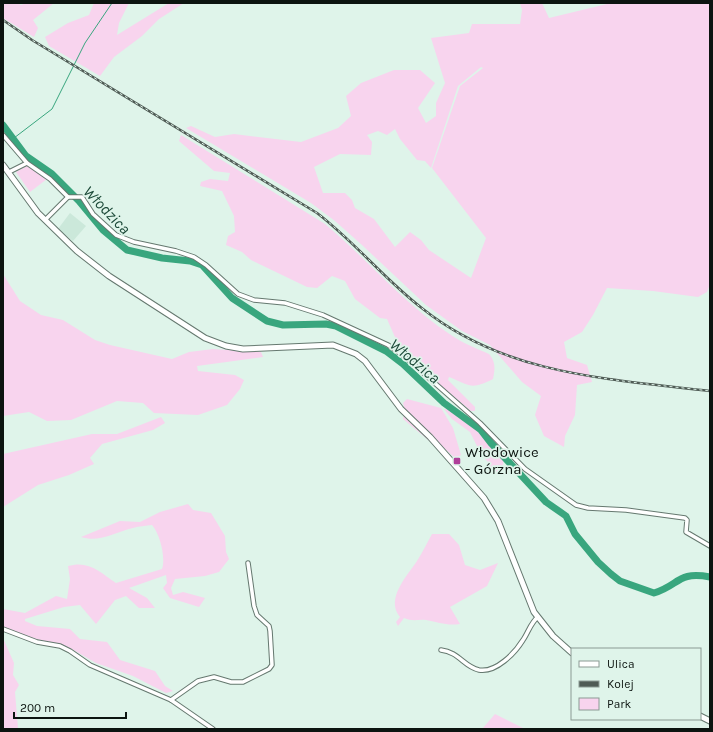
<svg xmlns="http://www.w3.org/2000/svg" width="713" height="732" font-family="Karla,sans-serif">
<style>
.built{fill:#cbe8da}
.green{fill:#f8d4ee;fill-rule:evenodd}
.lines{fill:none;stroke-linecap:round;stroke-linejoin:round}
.stream{stroke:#39a67e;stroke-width:1}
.river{stroke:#39a67e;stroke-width:7}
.street-casing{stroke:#65786f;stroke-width:5.5}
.secondary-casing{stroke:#65786f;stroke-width:7}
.street{stroke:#fff;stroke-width:3.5}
.secondary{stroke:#fff;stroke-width:5}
.rail-casing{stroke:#4f5b55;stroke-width:2.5}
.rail{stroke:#dff4ea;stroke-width:1;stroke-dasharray:3;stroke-linecap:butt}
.poi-dot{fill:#b03f9a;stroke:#dff4ea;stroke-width:1.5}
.labels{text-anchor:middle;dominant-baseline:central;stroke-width:3.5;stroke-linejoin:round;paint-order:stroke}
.poi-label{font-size:15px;fill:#0c1410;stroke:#dff4ea;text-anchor:start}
.water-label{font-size:16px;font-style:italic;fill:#1d4a39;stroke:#dff4ea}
</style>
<rect width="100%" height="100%" fill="#dff4ea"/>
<polygon class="built" points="70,213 86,226 73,241 58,229"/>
<g class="green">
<polygon points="3,3 17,3 21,5 26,3 54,3 33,20 38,28 34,37 3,18"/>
<polygon points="94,3 129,3 119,23 117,35 169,3 184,3 159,19 142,36 114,57 100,76 49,46 45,37 68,23 89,15"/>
<path d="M520,3H542L549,18L611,3H710V284L707,292L698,297L653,291L607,288L593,315L582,332L564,342L567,358L587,365L592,382L577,385L575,415L565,436L564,447L544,436L535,415L541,396L522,382L490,345L462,331L426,305L362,245L335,221L311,203L186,128L191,126L215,137L234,134L301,142L338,128L351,116L346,96L361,83L394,70H420L435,83L418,108L426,123L436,116V103L445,83L431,38L469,33L472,24H520L522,10ZM481,67L483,68L460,86L432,168L486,238L471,278L429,250L421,240L410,232L395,247L374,219L355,208L352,200L345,193H323L314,167L340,154L371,155L372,142L367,135L378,131L387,135L395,129L400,139L417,160L425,161L431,168L458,86Z"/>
<path d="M181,135L325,224C368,260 404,304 451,335C462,343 476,348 489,354C496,362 495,369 493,379C471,390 471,386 449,377L448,380L475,407V411H471L402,353L387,319L380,318L355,299L345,281L332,276L317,288L307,287L251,260L242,252L226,245L228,236L235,232L234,216L222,191L200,186L201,182L210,179L228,181L230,173L214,171L179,141Z"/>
<polygon points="27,166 30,166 47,179 30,192 16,172"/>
<polygon points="3,274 20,301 41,315 63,320 95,340 110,345 172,359 189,352 213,349 261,352 263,357 197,366 198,371 235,375 244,380 240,389 227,405 198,415 154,413 143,403 117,401 71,420 47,421 29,412 3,416"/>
<polygon points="407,399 441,408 453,428 461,455 455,458 444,448 433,444 403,419 405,410 403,403"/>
<polygon points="444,409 447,409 487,434 504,453 503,466 495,475 489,463 479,453 477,446 470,432 452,419"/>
<polygon points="161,417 165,423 153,430 102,444 90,458 94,464 69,475 38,485 3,507 3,454 92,434 117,434"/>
<path d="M188,504L193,510L211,513L225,536L226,552L229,559L219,572L205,576L175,579L171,588L173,595L183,592L205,598L199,607L170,598L163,588L167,583L166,575L129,588L147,598L155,608H139L126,596L115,600L96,624L80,605L64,607L25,619V621L37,626L70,629L80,639L107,642L120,660L155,671L165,686L173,691L166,693L133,676L96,663L70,648L29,637L3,628V609L25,613L56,596L67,599L70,579L68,566C89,560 100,572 116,583L162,569C166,558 160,534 152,525C146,526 139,526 133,528C116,532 99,543 81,537L120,521L140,522L160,512Z"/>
<path d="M432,534H449L459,545L465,565L480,570L498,563L487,586L450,607L460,624C446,626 439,622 426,620C418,619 413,622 404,618L398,626L396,622L400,617C385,599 407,576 417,561C422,553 427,543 432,534Z"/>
<polygon points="3,638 14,663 13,675 19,685 15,692 18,728 3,729"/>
<polygon points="495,714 525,729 482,729"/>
</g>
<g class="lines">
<polyline class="stream" points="14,138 52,109 85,43 112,3"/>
<path class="river" d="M3,125L26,156L52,174L79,201L103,230L127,250L162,258L190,261L202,265L232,298L267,321L283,325L326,324L336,326L386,351L403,364L444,403L481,430L491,443L546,502L566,516L575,534L598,562L611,574L620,581L654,593C680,585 677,571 710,577"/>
<g class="street-casing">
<g id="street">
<polyline points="3,135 27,163 50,179 68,197"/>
<polyline points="9,172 27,163"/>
<polyline points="45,220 68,197 82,197 93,214 116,235 134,242 176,251 194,257 206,265 238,294 254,300 285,303 323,315 388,345 404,356 480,423 525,469 576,505 588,508 626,510 685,518 687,520 686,532 710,546"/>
<polyline points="3,629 37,642 60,646 70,651 90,665 171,700 213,729"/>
<path d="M441,650C459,652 464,667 479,670C496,673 515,653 523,640C528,633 531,622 538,617"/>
<polyline points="171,700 198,681 214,677 231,682 243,682 269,669 272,665 270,631 269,626 257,615 254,606 248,563"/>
</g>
</g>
<g class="secondary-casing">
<g id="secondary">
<polyline points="3,165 38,213 77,251 109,276 205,338 226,346 243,349 333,345 356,354 365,361 401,409 430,437 484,498 498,521 534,612 553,636 572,653"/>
<polyline points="700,716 710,721"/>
</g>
</g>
<use href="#street" class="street"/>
<use href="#secondary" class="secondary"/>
<g class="rail-casing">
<path id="rail" d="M3,20L32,40L317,213C355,242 385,280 423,309C506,375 608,379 710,391"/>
</g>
<use href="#rail" class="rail"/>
</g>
<rect class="poi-dot" x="453" y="457" width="8" height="8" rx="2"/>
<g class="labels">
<g class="poi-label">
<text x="465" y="452">Włodowice<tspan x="465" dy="17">- Górzna</tspan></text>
</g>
<g class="water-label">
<text transform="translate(107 210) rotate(46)">Włodzica</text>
<text transform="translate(415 361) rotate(40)">Włodzica</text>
</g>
</g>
<rect width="713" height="732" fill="none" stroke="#0c1410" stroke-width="8"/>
<rect x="571" y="648" width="130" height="72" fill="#dff4ea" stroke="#8b9a93"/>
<rect x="579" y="661" width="20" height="6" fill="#ffffff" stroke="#8b9a93"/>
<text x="607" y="668" font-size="12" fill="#0c1410">Ulica</text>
<rect x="579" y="681" width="20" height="6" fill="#4f5b55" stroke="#8b9a93"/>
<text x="607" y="688" font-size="12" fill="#0c1410">Kolej</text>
<rect x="579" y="698" width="20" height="12" fill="#f8d4ee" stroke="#8b9a93"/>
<text x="607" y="708" font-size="12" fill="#0c1410">Park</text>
<path d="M14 712v6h112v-6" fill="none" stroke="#0c1410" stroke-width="2"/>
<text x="20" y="712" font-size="12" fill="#0c1410" stroke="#dff4ea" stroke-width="3" paint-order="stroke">200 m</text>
</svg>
